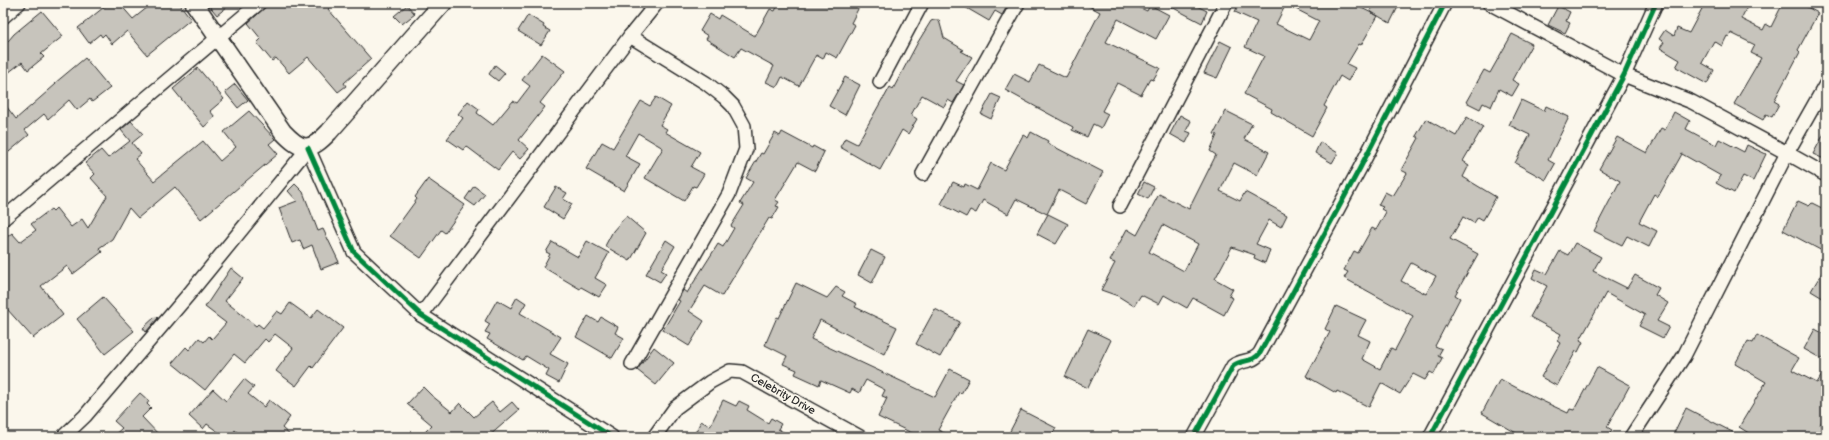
<svg xmlns="http://www.w3.org/2000/svg" width="1829" height="440" font-family="'Balsamiq Sans',sans-serif">
<style>
.building{fill:#c7c4bc;stroke:#2b2b2b;fill-rule:evenodd}
.lines{fill:none;stroke-linecap:round;stroke-linejoin:round}
.minor-casing{stroke:#2b2b2b;stroke-width:16}
.tertiary-casing{stroke:#2b2b2b;stroke-width:20}
.minor{stroke:#fbf7ec;stroke-width:13}
.tertiary{stroke:#fbf7ec;stroke-width:17}
.cycleway-casing{stroke:#fbf7ec;stroke-width:8}
.cycleway{stroke:#00873e;stroke-width:5}
.labels{text-anchor:middle;dominant-baseline:central;stroke-width:3;stroke-linejoin:round;paint-order:stroke}
.street-label{font-size:11px;fill:#2b2b2b;stroke:#fbf7ec}
</style>
<rect width="100%" height="100%" fill="#fbf7ec"/>
<filter id="ink" filterUnits="userSpaceOnUse"><feTurbulence type="fractalNoise" baseFrequency=".025" numOctaves="2"/><feDisplacementMap in="SourceGraphic" scale="8" xChannelSelector="R" yChannelSelector="G"/><feConvolveMatrix kernelMatrix="1 2 1 2 8 2 1 2 1" color-interpolation-filters="sRGB"/></filter>
<g filter="url(#ink)">
<g class="building">
<polygon points="109,3 119,3 133,19 153,3 179,3 191,19 147,55 127,31 112,44 105,34 102,37 100,34 89,43 78,28"/>
<polygon points="207,3 232,3 217,15"/>
<polygon points="270,3 335,3 328,9 371,59 344,83 346,86 338,92 308,57 289,73 276,58 272,61 257,43 261,39 248,23"/>
<polygon points="779,3 861,3 851,23 855,25 837,58 826,52 823,59 816,55 799,86 782,77 777,87 766,82 774,66 741,48 735,57 706,39 708,36 700,31 710,14 718,19 720,15 755,36 770,9 775,11"/>
<polygon points="958,3 1009,3 1002,15 995,11 989,21"/>
<polygon points="1083,3 1130,3 1147,11 1150,5 1169,15 1156,39 1118,19 1106,42 1160,68 1153,80 1150,79 1141,95 1117,83 1102,111 1108,114 1101,128 1093,124 1087,137 1072,130 1073,127 1005,90 1014,74 1030,82 1039,65 1066,78 1100,12"/>
<polygon points="1164,3 1191,3 1207,11 1202,23"/>
<path d="M1239,3H1351L1378,16L1361,45L1359,44L1347,64L1355,68L1348,81L1340,76L1324,106L1327,108L1312,136L1271,112L1272,109L1244,94L1264,56L1245,47L1257,22L1235,12ZM1286,4L1319,21L1309,40L1276,24Z"/>
<polygon points="1374,3 1400,3 1390,23 1370,11"/>
<polygon points="1705,3 1739,3 1747,7 1741,19 1763,30 1766,24 1771,27 1783,3 1809,3 1807,7 1818,13 1798,50 1800,52 1774,101 1779,104 1772,117 1766,114 1763,120 1734,104 1761,58 1751,53 1755,45 1731,33 1729,37 1727,36 1722,46 1714,41 1702,63 1714,70 1707,84 1676,67 1680,60 1660,48 1664,42 1659,39 1665,30 1674,36 1677,28 1689,33"/>
<polygon points="407,5 415,14 402,24 394,16"/>
<polygon points="1558,6 1570,12 1566,21 1570,23 1565,33 1548,25"/>
<polygon points="42,11 63,36 41,54 44,57 28,70 22,62 3,77 3,47 14,34"/>
<polygon points="528,15 544,25 543,27 550,31 541,45 518,31"/>
<polygon points="934,20 939,20 944,38 964,50 961,51 972,57 956,81 964,85 953,103 948,100 944,107 922,95 911,115 917,119 908,134 902,130 880,170 840,147 845,138 857,144 883,98 884,98 890,87 893,89 918,42 931,21"/>
<polygon points="1512,34 1532,44 1512,80 1519,84 1512,96 1499,89 1491,107 1483,103 1480,109 1466,102 1484,70 1490,73"/>
<polygon points="1220,41 1232,47 1217,78 1204,73"/>
<polygon points="542,54 565,71 540,103 545,107 519,140 529,149 520,159 512,152 498,170 466,146 463,150 447,139 463,118 458,114 468,101 479,109 477,113 493,125 513,101 517,103 530,86 522,80"/>
<polygon points="85,58 110,88 92,102 90,99 77,110 69,100 48,119 44,114 25,130 29,135 3,157 3,102 16,119 56,84 55,83"/>
<polygon points="495,65 505,73 498,81 489,74"/>
<polygon points="198,68 224,99 210,111 215,117 204,127 173,89"/>
<polygon points="845,77 860,85 845,115 829,106"/>
<polygon points="235,84 248,100 238,108 225,92"/>
<polygon points="992,94 1001,98 991,119 981,114"/>
<polygon points="656,97 671,106 660,125 667,129 665,132 700,152 691,167 704,174 696,187 693,186 684,201 645,178 663,148 638,133 625,156 640,164 624,191 586,169 602,142 613,148 641,101 650,106"/>
<polygon points="1521,100 1544,111 1546,106 1569,117 1548,160 1555,164 1546,180 1515,163 1530,135 1509,125"/>
<polygon points="249,111 275,139 269,144 278,154 201,219 175,187 138,218 129,208 112,239 99,248 102,252 73,274 67,266 41,286 63,315 33,338 7,309 3,312 3,240 12,233 20,242 36,230 31,224 51,209 53,211 56,208 71,227 82,219 88,228 107,196 91,178 95,174 85,163 101,150 108,158 130,141 121,130 131,121 143,134 132,143 141,154 135,159 154,181 203,141 220,161 236,147 224,132"/>
<path d="M1226,111L1252,124L1244,139L1269,152L1257,175L1234,163L1220,191L1240,201L1245,192L1287,215L1281,227L1269,220L1256,244L1270,250L1265,263L1254,258L1255,255L1232,247L1215,279L1233,289L1229,296L1233,298L1224,315L1193,298L1187,308L1164,295L1159,304L1141,295L1134,306L1118,296L1101,290L1115,263L1110,261L1127,229L1137,235L1159,194L1189,209L1216,155L1210,151L1217,135L1214,134ZM1163,225L1198,244L1184,271L1149,252Z"/>
<polygon points="1674,112 1690,121 1686,129 1716,145 1719,139 1744,152 1747,145 1766,154 1753,181 1743,176 1734,193 1716,183 1721,176 1682,154 1658,197 1654,194 1639,222 1657,231 1649,247 1627,236 1622,245 1594,231 1620,181 1599,169 1617,137 1647,153 1661,128 1665,130"/>
<polygon points="1180,115 1191,121 1186,131 1191,133 1186,143 1170,134"/>
<path d="M1467,117L1483,127L1463,161L1469,165L1463,177L1496,197L1483,220L1478,217L1474,223L1463,217L1450,239L1478,254L1455,295L1460,298L1435,346L1442,349L1438,356L1442,358L1434,374L1430,372L1425,380L1413,374L1400,394L1381,383L1369,407L1337,391L1336,393L1306,376L1330,332L1325,329L1336,306L1366,320L1358,335L1370,341L1362,359L1380,369L1391,348L1395,350L1413,316L1344,278L1348,272L1344,270L1354,251L1358,253L1372,228L1376,230L1386,212L1381,209L1383,207L1378,205L1385,192L1393,196L1407,173L1401,170L1419,138L1416,136L1426,119L1456,136ZM1411,263L1436,276L1426,294L1401,281Z"/>
<polygon points="1826,130 1826,160 1813,154"/>
<polygon points="782,132 812,148 813,146 824,152 815,171 798,162 775,200 779,202 776,206 779,207 772,219 769,218 722,296 705,286 689,311 704,321 689,346 663,330 680,301 678,300 683,290 687,293 718,244 723,247 734,228 731,226 744,205 740,203 753,182 746,178 761,153 763,154 775,133 780,136"/>
<polygon points="1031,132 1048,141 1047,143 1103,172 1086,204 1059,190 1047,214 1016,199 1008,214 983,200 976,213 970,210 966,217 941,204 953,182 964,187 965,184 977,190 991,163 1004,170 1023,135 1028,138"/>
<polygon points="1320,142 1338,153 1332,163 1315,153"/>
<polygon points="428,179 465,205 445,233 441,230 421,258 390,236 417,199 415,197"/>
<polygon points="1144,182 1154,187 1148,199 1138,194"/>
<polygon points="295,184 303,192 318,231 323,229 339,262 321,269 312,245 303,249 300,240 292,243 279,208 297,201 288,191"/>
<polygon points="474,186 485,194 475,206 465,199"/>
<polygon points="556,187 567,193 563,199 572,204 563,219 544,207"/>
<polygon points="1798,201 1809,206 1812,203 1826,210 1826,253 1783,230"/>
<polygon points="1048,214 1068,224 1056,244 1037,234"/>
<polygon points="626,216 646,233 630,261 605,246 613,231"/>
<polygon points="666,240 675,246 661,270 666,273 660,282 646,274"/>
<polygon points="587,241 609,253 595,278 607,285 599,297 581,287 580,289 543,267 550,254 546,252 552,242 578,257"/>
<polygon points="1575,243 1601,257 1593,271 1627,288 1635,275 1659,288 1655,295 1668,303 1657,321 1669,327 1663,338 1639,326 1645,315 1606,293 1580,340 1583,342 1578,352 1576,351 1557,386 1541,377 1560,343 1557,341 1561,334 1530,317 1547,286 1532,278 1536,269 1547,274 1560,251 1568,255"/>
<polygon points="871,250 885,257 872,283 858,275"/>
<polygon points="1826,266 1826,300 1811,291"/>
<polygon points="231,268 243,278 225,301 256,326 258,324 263,328 277,311 282,314 290,303 311,318 318,309 343,328 313,368 311,366 296,386 276,371 293,348 275,334 268,342 265,339 245,363 234,354 205,390 172,363 186,347 189,350 199,338 204,342 209,336 212,339 226,323 205,307"/>
<polygon points="796,283 827,298 836,287 845,292 842,296 857,304 855,307 897,327 884,354 820,320 811,339 935,397 950,369 969,379 961,394 959,392 938,430 953,437 912,437 914,434 878,417 887,398 882,396 885,390 866,380 859,393 852,389 850,393 821,380 819,385 795,374 797,370 783,364 787,356 765,345 777,317 779,318"/>
<polygon points="103,297 134,331 105,354 77,319"/>
<polygon points="517,297 526,303 520,313 561,337 550,354 568,364 559,383 546,376 549,370 526,356 523,360 487,339 490,334 485,332 490,324 485,321 497,300 511,308"/>
<polygon points="935,309 960,322 940,357 916,344"/>
<polygon points="156,316 158,318 146,332 143,328"/>
<polygon points="588,316 598,322 601,317 618,327 615,333 624,338 612,358 576,337"/>
<polygon points="1088,329 1111,340 1088,388 1065,377"/>
<polygon points="1815,329 1826,335 1826,353 1822,359 1804,349"/>
<polygon points="1757,335 1799,358 1792,370 1817,383 1826,368 1826,413 1820,425 1826,428 1821,437 1755,437 1739,427 1766,382 1735,364 1748,341 1753,343"/>
<polygon points="654,347 674,363 656,385 637,370"/>
<polygon points="1597,367 1630,385 1607,427 1612,430 1608,437 1523,437 1482,413 1500,379 1536,398 1568,413 1570,409 1574,410"/>
<polygon points="244,379 254,387 248,394 264,407 269,400 290,417 282,428 292,437 242,437 235,430 230,437 225,437 207,424 203,429 189,416 213,389 226,401"/>
<polygon points="423,387 431,395 452,412 460,403 474,417 492,402 500,412 512,402 519,410 488,437 420,437 432,425 407,404"/>
<polygon points="140,393 149,401 147,404 151,408 142,417 161,437 112,437 122,428 114,421"/>
<polygon points="723,400 736,406 739,401 749,406 747,410 768,423 771,418 781,424 778,429 792,437 693,437 701,421 710,426"/>
<polygon points="1686,408 1742,437 1672,437"/>
<polygon points="1021,410 1056,428 1051,437 1007,437"/>
</g>
<g class="lines">
<g class="minor-casing">
<g id="minor">
<polyline points="1489,3 1624,75 1692,102 1787,153 1826,175"/>
<polyline points="3,17 19,3"/>
<polyline points="630,36 706,83 724,97 733,106 744,126 746,149 729,194 632,364"/>
<polyline points="880,82 922,3"/>
<polyline points="923,174 1018,3"/>
<polyline points="1120,206 1226,3"/>
<polyline points="3,219 259,3"/>
<polyline points="421,315 630,36 657,3"/>
<polyline points="63,437 85,416 189,294 308,148 354,252 421,315 612,437"/>
<polyline points="654,437 675,408 710,382 730,371 742,372 860,437"/>
<path d="M1194,437L1233,366C1242,359 1253,363 1260,353L1360,168L1445,3"/>
<polyline points="1430,437 1624,75 1656,3"/>
<polyline points="1631,437 1684,356 1787,153 1826,84"/>
</g>
</g>
<g class="tertiary-casing">
<path id="tertiary" d="M194,3L283,132C302,152 310,152 329,132L443,3"/>
</g>
<use href="#minor" class="minor"/>
<use href="#tertiary" class="tertiary"/>
<g class="cycleway-casing">
<g id="cycleway">
<polyline points="308,148 354,252 421,315 612,437"/>
<path d="M1194,437L1233,366C1242,359 1253,363 1260,353L1360,168L1445,3"/>
<polyline points="1430,437 1624,75 1656,3"/>
</g>
</g>
<use href="#cycleway" class="cycleway"/>
</g>
</g>
<g class="labels">
<g class="street-label">
<text transform="translate(783 394) rotate(29)">Celebrity Drive</text>
</g>
</g>
<rect width="1829" height="440" fill="none" stroke="#fbf7ec" stroke-width="16"/>
<rect x="8" y="8" width="1813" height="424" fill="none" stroke="#2b2b2b" stroke-width="1.5" filter="url(#ink)"/>
</svg>
